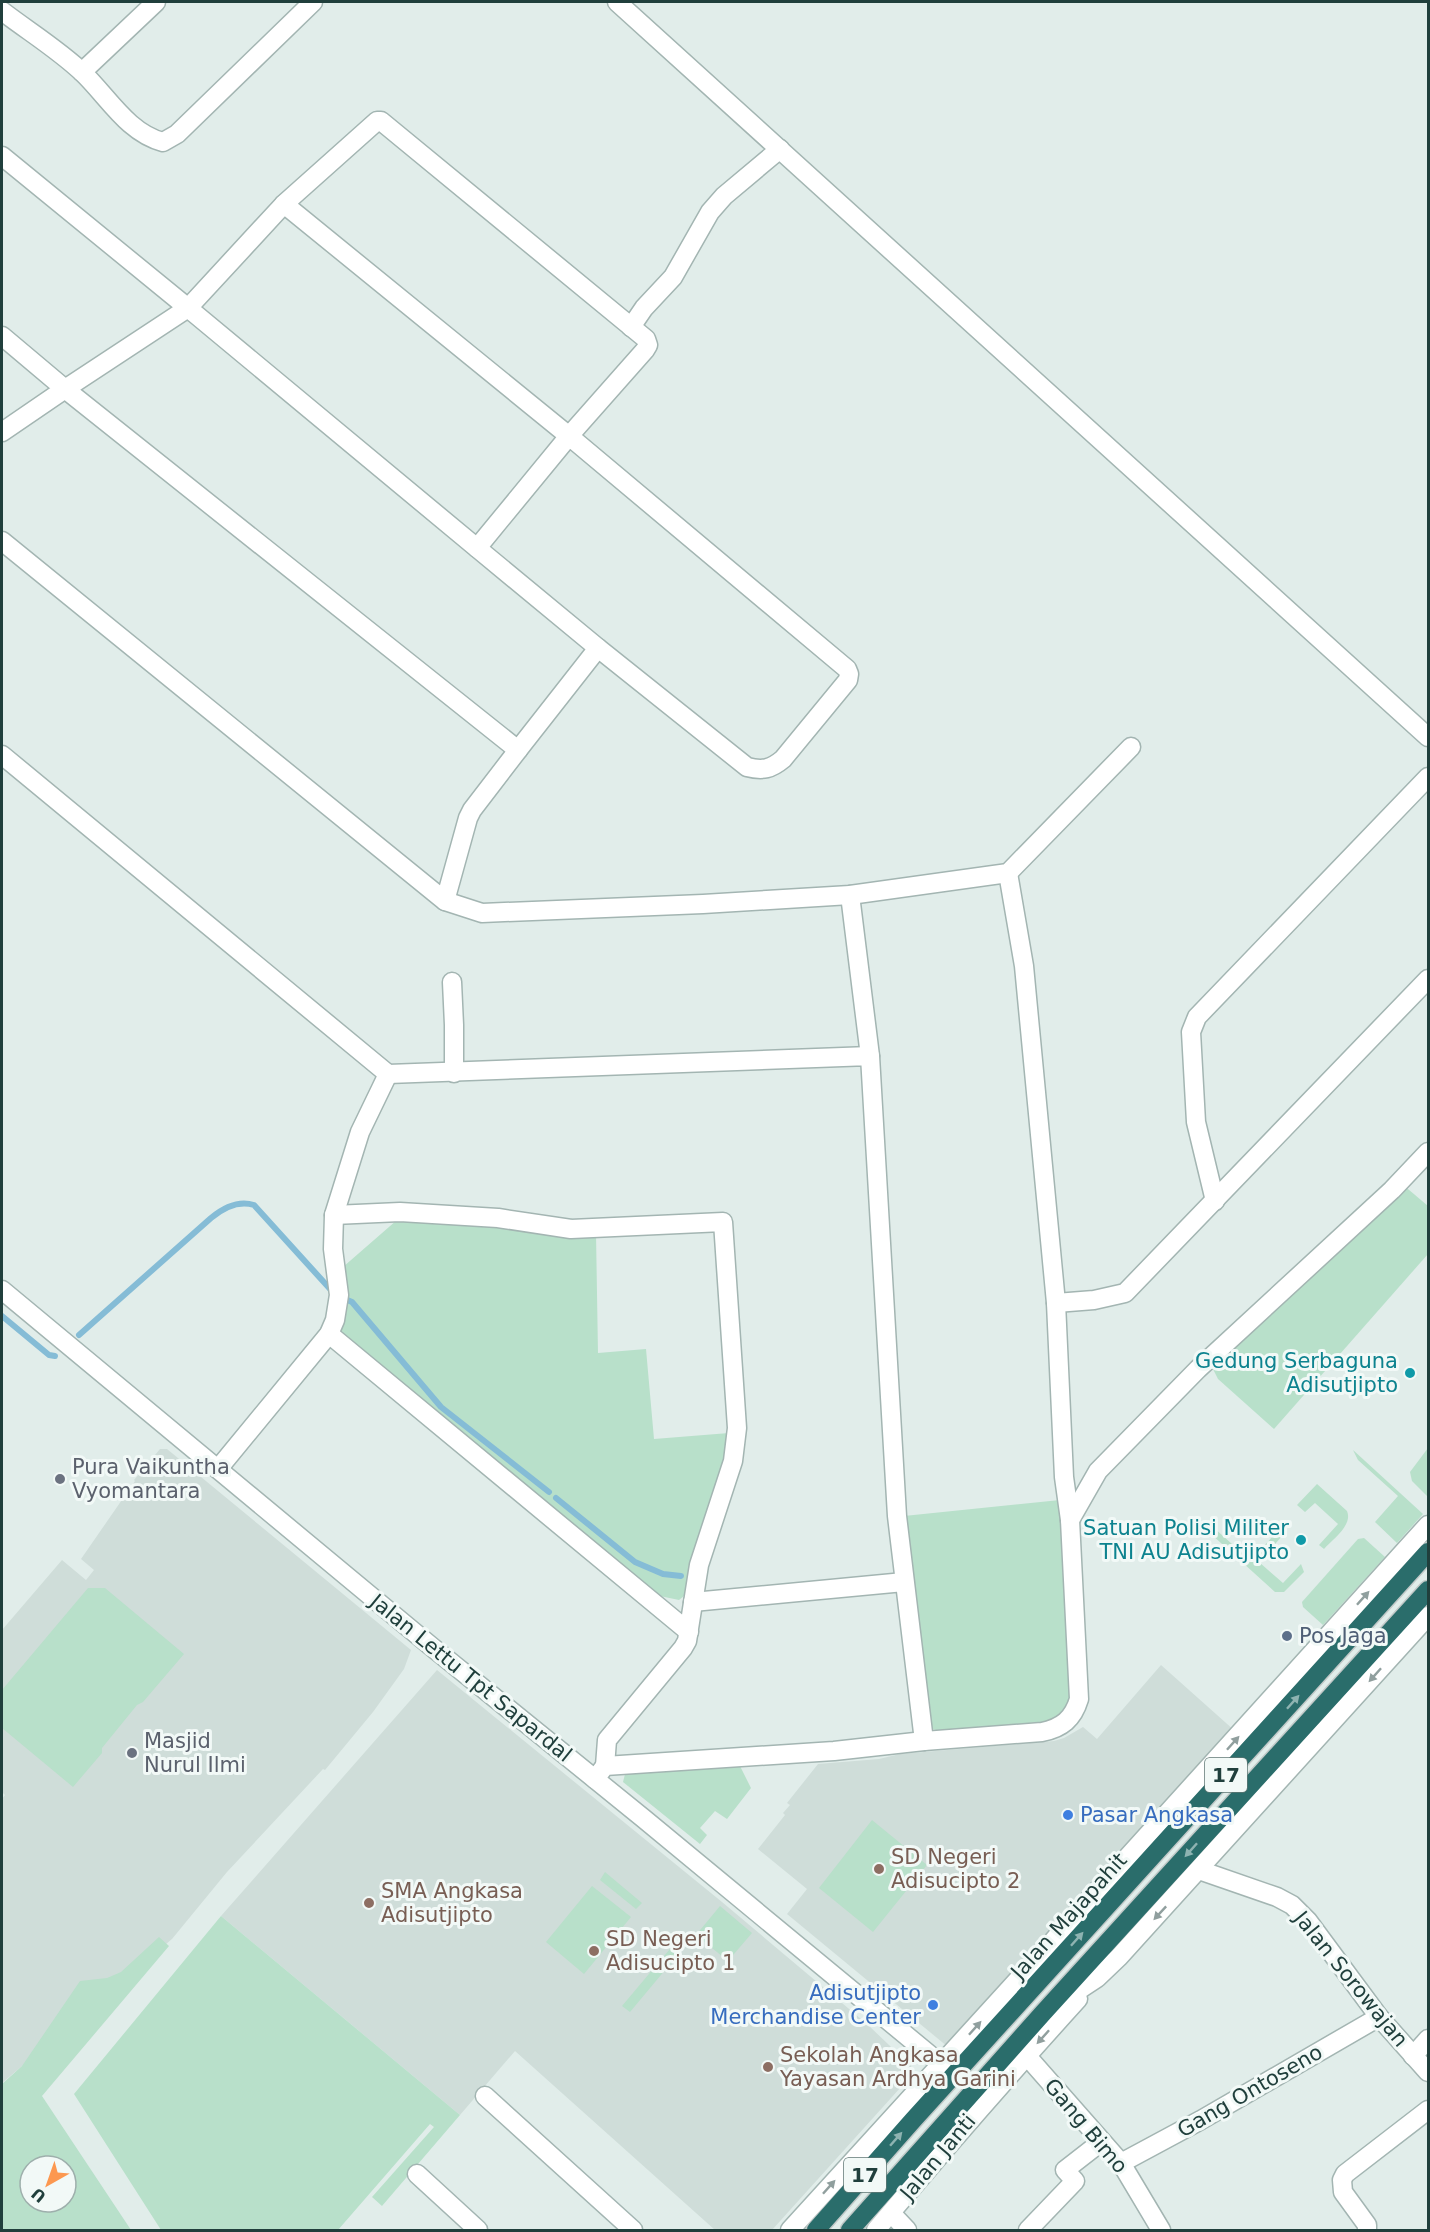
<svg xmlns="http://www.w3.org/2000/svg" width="1430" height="2232" font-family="'DejaVu Sans',sans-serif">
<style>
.built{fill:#cfddd9}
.green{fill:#b8e0ca;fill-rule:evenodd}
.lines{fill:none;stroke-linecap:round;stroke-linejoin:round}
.stream{stroke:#85bcd6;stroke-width:6}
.minor-casing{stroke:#a3b5b2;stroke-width:21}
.highway-casing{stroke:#c1c9c8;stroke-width:21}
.minor{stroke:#fff;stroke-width:18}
.highway{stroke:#2a6d6b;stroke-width:18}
.oneway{fill:#909f9e}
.oneway2{fill:#8eb3b1}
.culture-dot{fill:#0f9aa8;stroke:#f2f9f7;stroke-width:2}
.worship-dot{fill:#6b7280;stroke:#f2f9f7;stroke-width:2}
.service-dot{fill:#5c6f8a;stroke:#f2f9f7;stroke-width:2}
.shop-dot{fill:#3f7fe0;stroke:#f2f9f7;stroke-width:2}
.education-dot{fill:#8d6e63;stroke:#f2f9f7;stroke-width:2}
.labels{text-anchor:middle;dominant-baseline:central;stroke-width:6;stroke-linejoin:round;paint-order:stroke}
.shield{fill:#f2f9f7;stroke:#5f7774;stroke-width:1.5}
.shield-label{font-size:20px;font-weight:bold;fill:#203f3c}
.culture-label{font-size:21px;fill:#0d838f;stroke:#f2f9f7;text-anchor:end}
.worship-label{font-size:21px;fill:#5b616d;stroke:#f2f9f7;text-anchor:start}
.service-label{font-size:21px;fill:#4e5e75;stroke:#f2f9f7;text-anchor:start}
.street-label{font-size:21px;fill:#203f3c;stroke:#f2f9f7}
.shop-label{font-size:21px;fill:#366cbe;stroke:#f2f9f7;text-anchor:start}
.education-label{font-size:21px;fill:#785e54;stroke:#f2f9f7;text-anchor:start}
</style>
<rect width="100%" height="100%" fill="#e1edea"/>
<g class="built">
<polygon points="160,1449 167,1449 411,1650 404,1669 373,1712 325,1770 323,1769 227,1872 172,1939 2,2083 2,1799 5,1795 2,1792 2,1630 62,1560 86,1580 94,1570 81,1559 135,1481 134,1480"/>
<polygon points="1161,1665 1235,1731 948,2047 787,1914 807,1889 758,1849 785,1815 783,1813 790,1805 787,1803 818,1764 879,1759 900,1754 1054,1741 1064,1738 1083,1727 1097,1739"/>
<polygon points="437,1670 722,1902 867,2024 911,2066 913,2072 910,2077 772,2230 715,2230 515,2051 460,2115 221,1916"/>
</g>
<g class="green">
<polygon points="1395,1178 1428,1206 1428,1254 1274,1429 1218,1379 1212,1367"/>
<polygon points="397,1220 596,1233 598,1353 646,1349 654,1439 729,1433 729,1445 684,1596 679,1600 655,1595 343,1337 341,1324 344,1302 348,1294 343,1267"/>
<polygon points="1428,1448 1428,1497 1412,1481 1410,1472"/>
<polygon points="1353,1450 1423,1514 1397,1543 1375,1522 1398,1496 1358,1460"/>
<path d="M1317,1484L1347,1511C1353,1525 1333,1539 1324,1549L1319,1545L1338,1524L1315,1503L1305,1512L1297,1505Z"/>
<polygon points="1060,1500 1072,1695 1066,1711 1051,1721 940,1731 932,1729 929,1725 904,1516"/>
<polygon points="1214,1523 1213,1527 1251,1561 1278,1530 1283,1535 1259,1562 1283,1583 1301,1564 1304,1572 1284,1592 1275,1592 1211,1534 1211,1526"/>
<polygon points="1364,1538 1385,1557 1323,1625 1303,1607 1302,1602 1358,1539"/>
<polygon points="88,1588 105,1588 184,1654 143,1702 137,1705 102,1748 102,1753 73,1787 2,1728 2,1690"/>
<polygon points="740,1766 751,1788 727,1819 715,1811 700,1828 707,1835 700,1844 623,1782 625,1774 631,1770"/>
<polygon points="872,1820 927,1865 873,1932 819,1888"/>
<polygon points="605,1872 642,1903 636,1909 600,1880"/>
<polygon points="592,1886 631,1917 584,1974 546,1942"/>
<polygon points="720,1906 752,1933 728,1961 696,1935"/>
<polygon points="221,1916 460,2115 382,2206 372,2197 434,2127 430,2124 338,2230 161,2230 74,2094"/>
<polygon points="686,1935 691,1939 630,2012 622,2006 680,1937 682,1939"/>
<path d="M159,1937L169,1946L42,2096L131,2230H2V2084L22,2066L80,1981L107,1978L121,1972ZM30,2166H66V2202H30Z"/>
</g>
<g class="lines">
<g class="stream">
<polyline points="345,1299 352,1302 441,1407 549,1492"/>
<polyline points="2,1316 49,1355 55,1356"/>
<path d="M79,1335L211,1218C223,1208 238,1200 254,1205L331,1290"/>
<polyline points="556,1498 635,1562 663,1574 681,1576"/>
</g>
<g class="minor-casing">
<g id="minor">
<polyline points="617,2 1428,737"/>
<path d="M2,11C28,31 59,50 83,73C108,97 128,133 163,142L177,134L313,2"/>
<polyline points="82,72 156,2"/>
<polygon points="377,121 381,121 646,339 648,345 645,350 569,436 284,204"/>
<path d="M2,156L188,308L65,389L518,750L598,648L747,767C763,771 771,769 783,759L848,680L849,674L847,669L569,436L477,548L188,308L284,204"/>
<polyline points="631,327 644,308 673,277 710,212 724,196 780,149"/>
<polyline points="2,336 65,389 2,432"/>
<polyline points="2,541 445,901 468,818 472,810 518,750"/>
<polyline points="477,548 598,648"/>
<polyline points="2,755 388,1074 870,1056 897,1516 924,1741"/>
<polyline points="850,895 870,1056"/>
<polyline points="445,901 482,913 703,904 850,895 1008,873 1131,747"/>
<polyline points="452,982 454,1025 454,1073"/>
<polyline points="1215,1201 1196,1122 1191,1032 1197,1017 1428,777"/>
<polyline points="334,1215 400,1212 498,1218 571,1229 723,1222 737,1428 733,1461 699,1565 687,1641 683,1648 607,1740 605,1766"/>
<polyline points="2,1290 432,1647 643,1818 942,2065"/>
<polyline points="1056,1303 1094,1300 1125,1293 1428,979"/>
<polyline points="329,1334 689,1632"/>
<polyline points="218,1469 329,1334 335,1320 339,1295 333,1249 334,1215 360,1132 388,1074"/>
<polyline points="1070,1520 1098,1471 1198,1369 1392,1190 1428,1152"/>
<polyline points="693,1602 904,1582"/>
<path d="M595,1779L605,1766L834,1751L924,1741L1042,1732C1062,1728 1073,1719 1079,1699L1070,1520L1064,1477L1056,1303L1024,966L1008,873"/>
<polyline points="1199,1870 1277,1897 1292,1905 1308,1921 1379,2017 1428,2072"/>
<polyline points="1030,1986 1053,1941 1077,1913 1428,1525"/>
<polyline points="1053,2007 1097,1978 1119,1957 1428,1616"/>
<polyline points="1026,2055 1121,2163 1161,2230"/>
<polyline points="1413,2056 1428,2039"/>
<polyline points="485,2096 633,2230"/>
<polyline points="1121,2163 1201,2120 1379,2017"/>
<polyline points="417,2174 478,2230"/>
<polyline points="891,2213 907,2230"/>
<path d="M790,2230C871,2140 954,2051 1035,1961"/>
<path d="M876,2230C942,2152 1009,2075 1078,1999"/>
<polyline points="1028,2230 1075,2181 1065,2170 1101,2142"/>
<polyline points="1367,2230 1367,2225 1343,2192 1342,2180 1345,2174 1428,2110"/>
</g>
</g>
<g class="highway-casing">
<g id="highway">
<polyline points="816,2230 914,2119 1428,1552"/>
<polyline points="850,2230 1043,2013 1428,1590"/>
</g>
</g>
<use href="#minor" class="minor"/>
<use href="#highway" class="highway"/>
</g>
<defs><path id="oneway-solid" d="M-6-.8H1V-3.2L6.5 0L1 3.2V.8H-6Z" transform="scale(1.5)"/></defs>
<g class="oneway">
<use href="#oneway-solid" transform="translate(1363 1598) rotate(-48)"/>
<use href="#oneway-solid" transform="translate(1375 1675) rotate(132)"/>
<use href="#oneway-solid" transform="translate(1233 1743) rotate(-48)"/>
<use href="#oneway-solid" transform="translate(1160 1913) rotate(133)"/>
<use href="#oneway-solid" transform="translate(975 2028) rotate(-48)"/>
<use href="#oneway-solid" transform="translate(1043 2037) rotate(132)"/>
<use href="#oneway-solid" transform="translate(829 2187) rotate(-48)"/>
</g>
<g class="oneway2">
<use href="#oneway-solid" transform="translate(1293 1702) rotate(-48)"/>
<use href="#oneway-solid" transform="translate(1191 1850) rotate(132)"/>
<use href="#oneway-solid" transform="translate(1077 1939) rotate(-48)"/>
<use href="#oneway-solid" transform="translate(896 2139) rotate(-49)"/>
</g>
<g class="culture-dot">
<circle cx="1410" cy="1373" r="6"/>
<circle cx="1301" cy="1540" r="6"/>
</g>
<g class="worship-dot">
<circle cx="60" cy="1479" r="6"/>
<circle cx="132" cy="1753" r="6"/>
</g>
<circle class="service-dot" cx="1287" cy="1636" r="6"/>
<g class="shop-dot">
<circle cx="1068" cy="1815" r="6"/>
<circle cx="933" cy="2005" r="6"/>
</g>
<g class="education-dot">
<circle cx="879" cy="1869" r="6"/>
<circle cx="369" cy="1903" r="6"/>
<circle cx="594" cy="1951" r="6"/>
<circle cx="768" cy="2067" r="6"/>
</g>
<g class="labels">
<g class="shield">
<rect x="1205" y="1758" width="42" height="34" rx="4.5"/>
<rect x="844" y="2158" width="42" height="34" rx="4.5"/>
</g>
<g class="shield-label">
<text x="1226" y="1775">17</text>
<text x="865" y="2175">17</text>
</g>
<g class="culture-label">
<text x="1398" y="1361">Gedung Serbaguna<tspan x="1398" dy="24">Adisutjipto</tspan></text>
<text x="1289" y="1528">Satuan Polisi Militer<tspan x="1289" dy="24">TNI AU Adisutjipto</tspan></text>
</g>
<g class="worship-label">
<text x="72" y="1467">Pura Vaikuntha<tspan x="72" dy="24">Vyomantara</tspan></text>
<text x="144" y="1741">Masjid<tspan x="144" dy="24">Nurul Ilmi</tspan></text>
</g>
<g class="service-label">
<text x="1299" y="1636">Pos Jaga</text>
</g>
<g class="street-label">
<text transform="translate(471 1678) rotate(39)">Jalan Lettu Tpt Sapardal</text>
<text transform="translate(1069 1916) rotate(-48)">Jalan Majapahit</text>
<text transform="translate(1351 1979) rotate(51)">Jalan Sorowajan</text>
<text transform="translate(1250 2091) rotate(-30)">Gang Ontoseno</text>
<text transform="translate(1086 2126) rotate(50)">Gang Bimo</text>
<text transform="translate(938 2157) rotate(-50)">Jalan Janti</text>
</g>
<g class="shop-label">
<text x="1080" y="1815">Pasar Angkasa</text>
<text x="921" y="1993" text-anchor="end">Adisutjipto<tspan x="921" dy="24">Merchandise Center</tspan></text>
</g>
<g class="education-label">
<text x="891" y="1857">SD Negeri<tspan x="891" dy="24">Adisucipto 2</tspan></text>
<text x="381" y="1891">SMA Angkasa<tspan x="381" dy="24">Adisutjipto</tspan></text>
<text x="606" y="1939">SD Negeri<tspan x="606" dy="24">Adisucipto 1</tspan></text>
<text x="780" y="2055">Sekolah Angkasa<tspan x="780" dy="24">Yayasan Ardhya Garini</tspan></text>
</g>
</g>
<rect width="1430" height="2232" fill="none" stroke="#203f3c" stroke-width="6"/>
<g transform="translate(48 2184) rotate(220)"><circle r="28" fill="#f2f9f7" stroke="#9eafac" stroke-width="1.5"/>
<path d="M0-4.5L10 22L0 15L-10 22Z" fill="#fc9850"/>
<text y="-9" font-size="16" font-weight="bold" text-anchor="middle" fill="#203f3c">U</text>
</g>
</svg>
